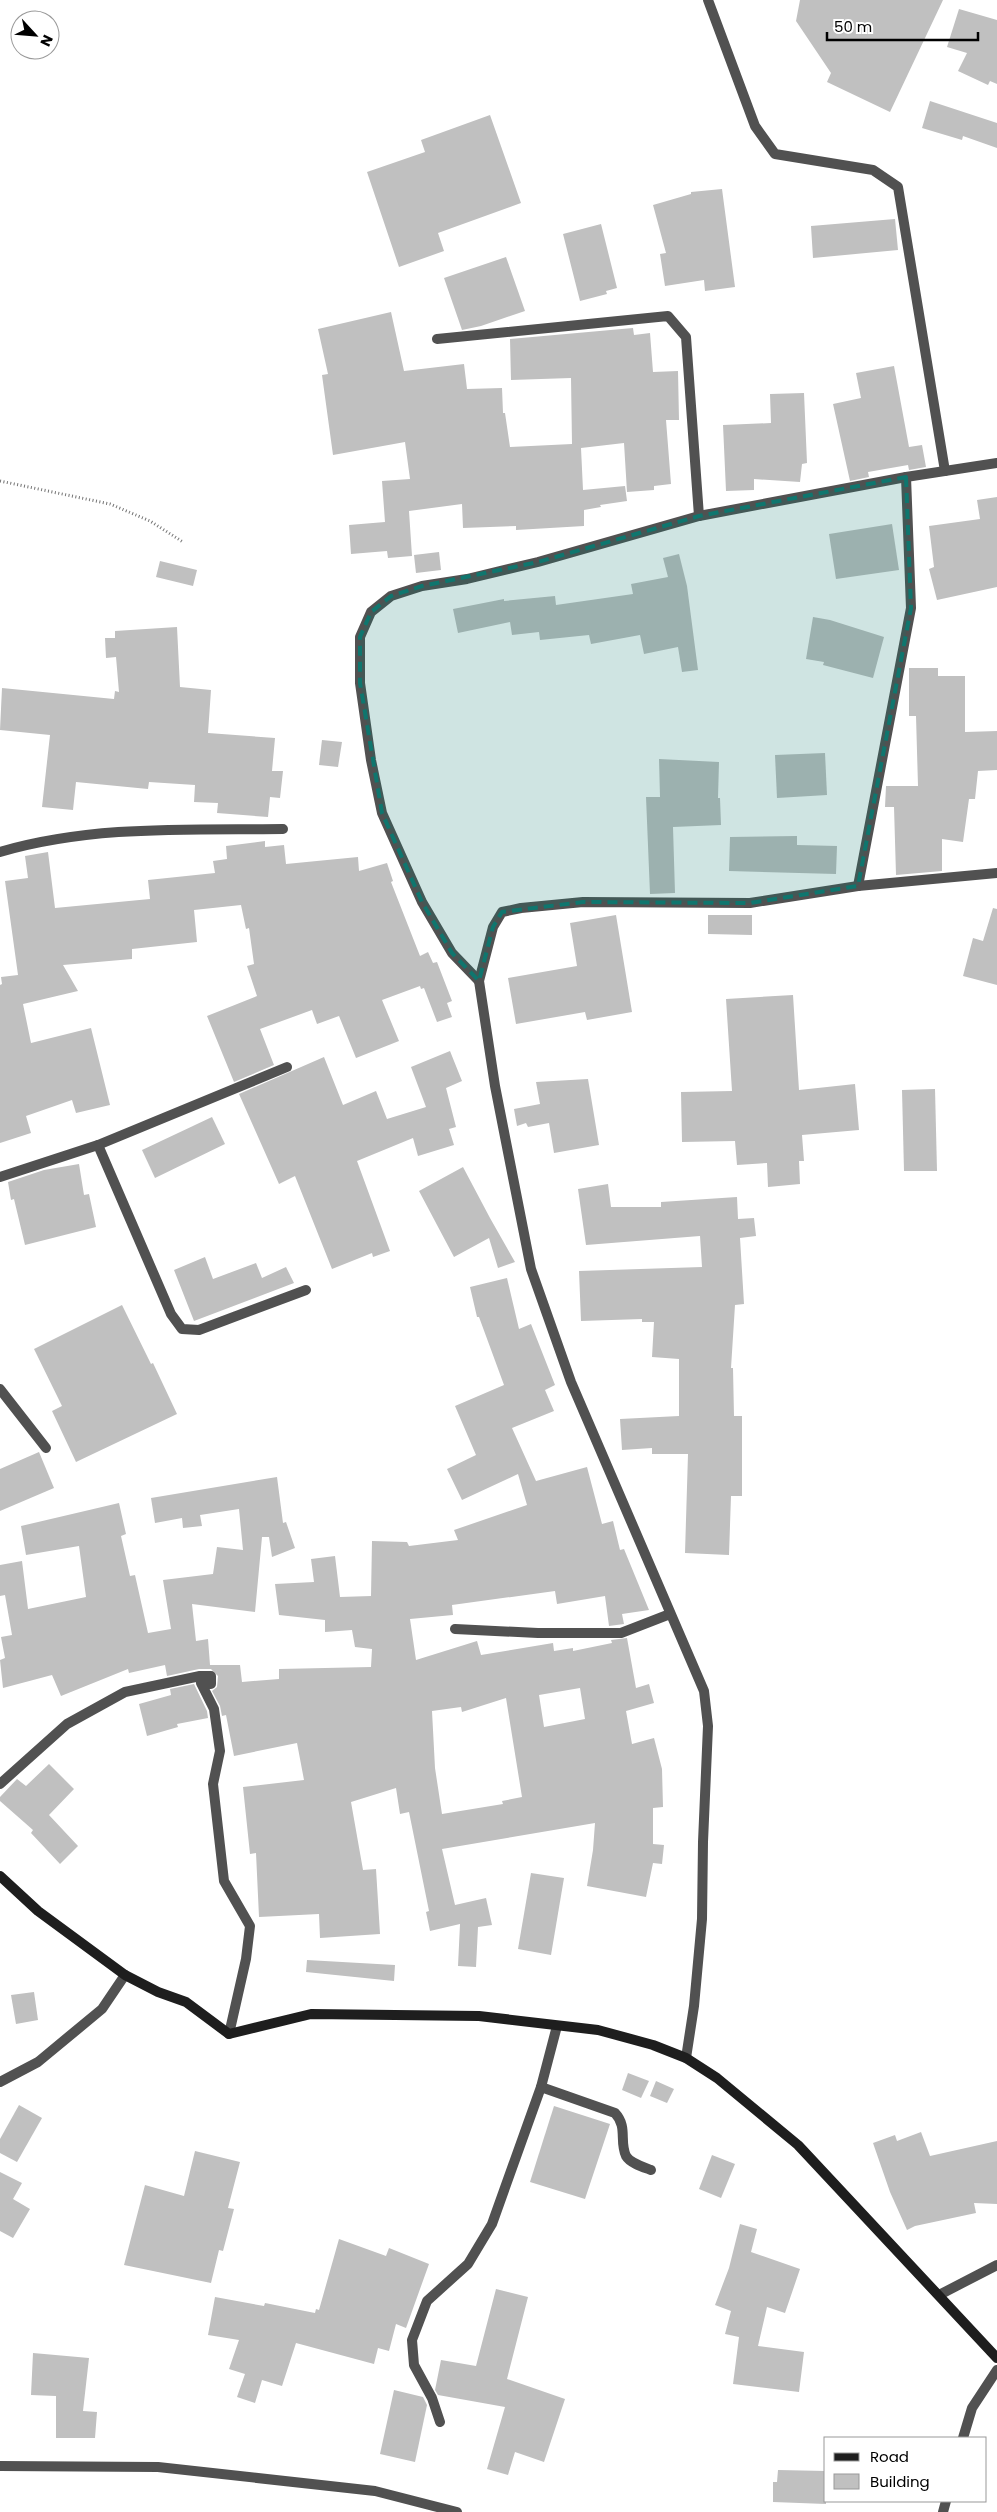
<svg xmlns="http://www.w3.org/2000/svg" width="997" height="2512" font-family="Poppins,sans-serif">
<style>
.building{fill:#c0c0c0;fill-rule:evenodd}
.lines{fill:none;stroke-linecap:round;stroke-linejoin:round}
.path{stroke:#737373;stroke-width:3;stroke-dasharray:1 2.5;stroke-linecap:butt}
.minor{stroke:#515151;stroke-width:10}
.secondary{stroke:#1e1e1e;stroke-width:10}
.marked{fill:#0f766e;fill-opacity:0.2;stroke:#0f766e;stroke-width:4;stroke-dasharray:10 6;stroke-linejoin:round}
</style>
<rect width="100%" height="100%" fill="#fff"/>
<g class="building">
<polygon points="800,0 943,0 890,112 827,82 831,73 796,21"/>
<polygon points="959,9 997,20 997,84 990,81 988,85 958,71 967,53 947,47"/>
<polygon points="930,101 997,123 997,148 963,136 962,140 922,128"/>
<polygon points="490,115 521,203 438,233 444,251 399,267 367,172 425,152 421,140"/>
<polygon points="722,189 735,287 705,291 704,280 665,286 660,254 666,253 653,205 691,194 691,192"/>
<polygon points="895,219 898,250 813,258 811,226"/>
<polygon points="601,224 617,288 606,291 607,294 580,301 563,234"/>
<polygon points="506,257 525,311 481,326 462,330 444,278"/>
<polygon points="391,312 404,371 464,364 467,389 502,388 503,413 505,413 510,447 572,444 571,378 511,380 510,339 633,328 634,335 650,333 653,372 678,371 679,420 666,420 671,484 654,486 654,490 627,492 624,443 581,448 583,490 625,486 627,501 600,505 601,507 584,510 584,526 516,530 516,526 463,528 462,504 409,511 412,556 388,558 387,551 351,554 349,525 385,522 382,481 410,479 405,442 333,455 322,375 328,374 318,329"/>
<polygon points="894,366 909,447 922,445 926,467 909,470 908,465 868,472 869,477 850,481 833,404 861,398 856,373"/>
<polygon points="804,393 807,463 802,464 800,482 754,479 754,490 726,491 723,425 771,423 770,394"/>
<polygon points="997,497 997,587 937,600 929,569 934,567 929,526 980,519 977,500"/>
<polygon points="892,524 899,570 836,579 829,534"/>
<polygon points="439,552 441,570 416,573 414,555"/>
<polygon points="679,554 687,586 698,670 682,672 678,647 644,654 640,635 591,644 589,635 540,640 539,632 512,635 510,622 458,633 453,609 504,599 504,601 555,596 556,605 633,594 631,584 668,577 663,558"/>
<polygon points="160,561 197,570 193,586 156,577"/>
<polygon points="813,617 830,620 884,637 873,678 823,665 824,662 806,659"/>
<polygon points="177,627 180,687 211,690 208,733 275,738 272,771 283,771 280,798 270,797 268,817 217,813 218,803 194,802 195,785 149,782 148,789 76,782 73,810 42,807 50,735 0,730 2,688 114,699 115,691 119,692 116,657 106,658 105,638 115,638 115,631"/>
<polygon points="909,668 938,668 938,676 965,676 965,732 997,731 997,770 978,771 975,799 969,799 963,842 942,839 942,871 896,875 894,807 885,807 886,786 918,786 916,716 909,716"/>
<polygon points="322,740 342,742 338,767 319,765"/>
<polygon points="825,753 827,795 777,798 775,755"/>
<polygon points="659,759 719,762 718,798 720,798 721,825 673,827 675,893 650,894 646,797 660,797"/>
<polygon points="797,836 797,845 837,846 836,874 729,871 730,837"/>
<polygon points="265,841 265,847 284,845 286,864 358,857 359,871 387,863 393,881 391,882 420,956 428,952 433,963 437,962 452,1001 447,1003 452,1017 437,1022 424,988 421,989 420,986 382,1000 399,1041 356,1058 339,1016 317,1024 312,1010 260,1029 274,1065 234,1082 207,1016 257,996 247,966 254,964 249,928 246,929 241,905 194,910 197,942 132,949 132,959 63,965 78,991 23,1004 31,1043 91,1028 110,1105 76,1113 72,1100 26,1116 31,1133 0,1143 0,985 2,984 1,977 18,975 5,881 28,878 25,856 48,852 55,908 150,899 148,880 215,873 213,861 227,859 226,846"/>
<polygon points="993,908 997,909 997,985 963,976 973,938 983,941"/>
<polygon points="616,915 632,1012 587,1020 585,1012 516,1024 508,978 577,966 570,923"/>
<polygon points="708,915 752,915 752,935 708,934"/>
<polygon points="793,995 799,1090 855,1084 859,1130 802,1135 804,1161 799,1161 800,1184 768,1187 767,1163 737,1165 735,1141 682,1142 681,1092 732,1091 726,999"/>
<polygon points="450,1051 462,1081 446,1088 456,1127 449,1129 454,1145 418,1156 413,1138 357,1161 390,1251 373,1257 372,1253 332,1269 295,1176 279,1184 239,1094 324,1057 343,1105 376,1091 387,1119 426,1107 411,1067"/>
<polygon points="588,1079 599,1145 554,1153 549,1123 528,1127 526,1123 517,1126 514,1109 540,1104 536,1082"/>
<polygon points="935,1089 937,1171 904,1171 902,1090"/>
<polygon points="212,1117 225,1144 155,1178 142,1150"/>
<polygon points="79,1164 84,1195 89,1194 96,1227 25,1245 14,1199 11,1200 8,1182 44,1170"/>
<polygon points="463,1167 490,1218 515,1262 498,1268 489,1238 454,1257 419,1191"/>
<polygon points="608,1184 611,1207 661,1207 661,1202 737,1197 738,1219 754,1218 756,1236 740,1238 744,1304 735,1305 731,1368 733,1368 734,1416 742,1416 742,1496 731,1496 729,1555 685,1553 688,1454 652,1454 652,1448 622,1450 620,1419 679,1416 679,1359 652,1357 654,1322 642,1322 642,1319 581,1321 579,1271 702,1267 700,1236 586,1245 578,1189"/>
<polygon points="205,1257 213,1279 256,1263 262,1278 286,1267 294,1283 194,1321 174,1270"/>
<path d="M507,1278L519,1329L531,1324L555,1385L545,1390L554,1411L512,1428L536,1481L587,1467L602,1524L613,1521L620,1550L624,1549L649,1610L622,1614L624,1624L609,1626L605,1596L557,1604L555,1591L452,1605L453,1615L410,1619L416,1660L477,1641L481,1655L553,1643L554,1651L573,1648V1651L612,1643L611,1640L627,1638L636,1688L649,1684L654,1703L626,1711L632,1744L654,1738L662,1769L663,1807L653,1808V1844L664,1845L662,1864L653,1863L646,1897L587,1886L593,1850L595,1823L442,1849L455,1905L486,1898L492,1925L478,1927L476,1967L458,1966L460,1924L430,1931L426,1912L429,1911L409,1812L400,1814L396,1788L351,1802L363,1870L376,1869L380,1934L320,1938L319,1914L259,1917L256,1853L250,1854L243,1787L304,1780L297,1743L234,1756L226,1715L222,1716L220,1706L212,1691L217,1687L218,1676L211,1669H199L167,1676L165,1665L129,1673L128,1669L61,1696L52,1675L3,1688L0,1660L5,1658L1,1637L12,1635L5,1595L0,1596V1565L22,1561L28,1609L86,1597L79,1546L26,1555L21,1526L119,1503L126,1534L121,1536L130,1576L135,1575L148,1633L171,1629L163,1580L213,1574L217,1547L243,1550L239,1509L200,1515L202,1526L183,1528L182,1518L155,1523L151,1498L277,1477L283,1523L286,1522L295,1548L272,1557L269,1537H262L255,1612L192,1604L196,1641L208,1639L210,1665H240L242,1682L279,1679V1669L371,1667L372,1649L355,1647L352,1630L325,1632V1620L279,1615L275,1584L314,1582L311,1559L335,1556L340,1597L371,1596L372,1541L407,1542L409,1546L458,1540L454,1530L527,1505L518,1474L462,1500L447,1469L476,1455L455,1406L504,1385L479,1317H477L470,1287ZM580,1688L585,1719L544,1727L539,1695ZM506,1698L522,1797L502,1801L503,1804L442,1814L435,1768L432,1711L461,1707L462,1712Z"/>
<polygon points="122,1305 151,1364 153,1363 177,1414 76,1462 52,1411 62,1406 34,1349"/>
<polygon points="39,1452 54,1488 0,1511 0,1469"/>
<polygon points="194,1684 207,1711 208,1718 177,1724 178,1727 147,1736 139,1704 171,1695 170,1689"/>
<polygon points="49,1764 74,1789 49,1815 78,1846 60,1864 31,1833 33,1830 0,1801 0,1797 17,1779 26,1786"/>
<polygon points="531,1873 564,1878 551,1955 518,1949"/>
<polygon points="307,1960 395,1965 394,1981 306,1972"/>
<polygon points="34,1992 38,2020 16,2024 11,1995"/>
<polygon points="628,2073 649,2081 641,2098 622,2090"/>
<polygon points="656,2081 674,2089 667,2103 650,2096"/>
<polygon points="19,2105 42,2118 17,2162 0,2153 0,2139"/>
<polygon points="554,2106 610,2124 585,2199 530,2182"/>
<polygon points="921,2132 930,2156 997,2141 997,2204 974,2203 976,2213 915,2226 907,2230 890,2192 873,2143 895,2135 897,2141"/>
<polygon points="195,2151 240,2162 228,2208 234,2209 223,2251 219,2250 211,2283 124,2265 145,2185 184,2196"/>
<polygon points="712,2155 735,2164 721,2198 699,2189"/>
<polygon points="0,2172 22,2183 13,2199 30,2209 13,2238 0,2231"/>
<polygon points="740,2224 757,2229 751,2252 800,2269 785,2313 767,2307 758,2346 804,2352 799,2392 733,2384 739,2337 725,2334 731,2311 715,2305 729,2268"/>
<polygon points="339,2239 386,2256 389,2248 429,2264 406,2328 396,2324 389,2351 378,2348 374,2364 296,2343 282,2386 262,2380 255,2403 237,2397 245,2374 229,2369 239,2340 208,2335 215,2297 264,2306 265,2303 315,2313 316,2309 319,2310"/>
<polygon points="496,2289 528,2297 507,2379 565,2399 544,2462 515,2452 508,2475 487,2469 505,2407 438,2395 435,2390 441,2360 476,2366"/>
<polygon points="33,2353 89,2358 83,2411 97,2412 95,2438 56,2438 56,2396 31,2395"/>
<polygon points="394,2390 423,2397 427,2405 415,2462 380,2454"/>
<polygon points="778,2470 826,2471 826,2504 773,2502 773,2482 777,2482"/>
</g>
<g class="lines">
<polyline class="path" points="0,481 110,504 150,521 183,542"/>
<g class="minor">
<polyline points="708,0 755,126 775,154 873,170 898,187 945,471"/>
<polyline points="437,339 668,316 686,337 699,516"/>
<path d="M0,852C92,825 189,830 283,829"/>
<polyline points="858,886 911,608 906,477"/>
<polyline points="479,981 452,953 422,902 382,813 371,760 360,683 360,637 371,612 391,596 422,586 467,579 538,562 699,516 906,477 997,463"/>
<polyline points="98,1145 171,1314 182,1329 199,1330 306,1290"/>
<polyline points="0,1177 98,1145 287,1067"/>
<polyline points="0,1389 46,1448"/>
<polyline points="455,1629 538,1633 621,1633 670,1614"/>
<polyline points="0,1784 67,1724 125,1692 200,1676 211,1676 211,1684 201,1683 214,1709 220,1751 213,1784 224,1881 250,1926 246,1959 229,2034"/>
<polyline points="686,2058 694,2006 702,1919 703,1842 708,1726 704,1691 571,1382 531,1269 495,1086 479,981 493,927 502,912 521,908 583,902 750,903 858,886 997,873"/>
<polyline points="0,2082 38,2062 102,2009 125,1975"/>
<path d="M541,2087L615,2113C628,2127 619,2141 626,2156C630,2163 643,2167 651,2170"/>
<polyline points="939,2295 997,2265"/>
<polyline points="440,2422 432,2398 414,2365 412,2340 427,2301 468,2264 492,2224 541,2087 557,2026"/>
<polyline points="963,2438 972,2408 997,2370"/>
<polyline points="0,2466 158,2467 375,2491 457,2512"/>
<polyline points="943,2512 946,2501"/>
</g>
<polyline class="secondary" points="0,1876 38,1911 125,1975 158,1992 186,2002 229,2034 311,2014 479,2016 598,2030 653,2045 686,2058 717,2078 798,2145 997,2358"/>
</g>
<path class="marked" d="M906,477L911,608L858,886L750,903L583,902L502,912L493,927L479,981L452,953L422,902L382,813L360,683V637L371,612L391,596L422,586L538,562L699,516Z"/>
<rect x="824" y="2437" width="162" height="65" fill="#ffffff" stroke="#999999"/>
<rect x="834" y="2453" width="25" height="8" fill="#1e1e1e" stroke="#999999"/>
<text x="870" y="2462" font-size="15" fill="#000000">Road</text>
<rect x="834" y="2474" width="25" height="15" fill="#c0c0c0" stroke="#999999"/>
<text x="870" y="2487" font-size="15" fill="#000000">Building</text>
<g transform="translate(35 35) rotate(116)"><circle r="24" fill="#ffffff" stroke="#999999"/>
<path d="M0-4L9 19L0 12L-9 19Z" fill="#000000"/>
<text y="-8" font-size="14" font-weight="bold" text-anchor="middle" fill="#000000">N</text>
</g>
<path d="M827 32v8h151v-8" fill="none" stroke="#000000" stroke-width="2.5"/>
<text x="834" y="32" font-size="15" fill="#000000" stroke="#ffffff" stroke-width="4" paint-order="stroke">50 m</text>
</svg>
